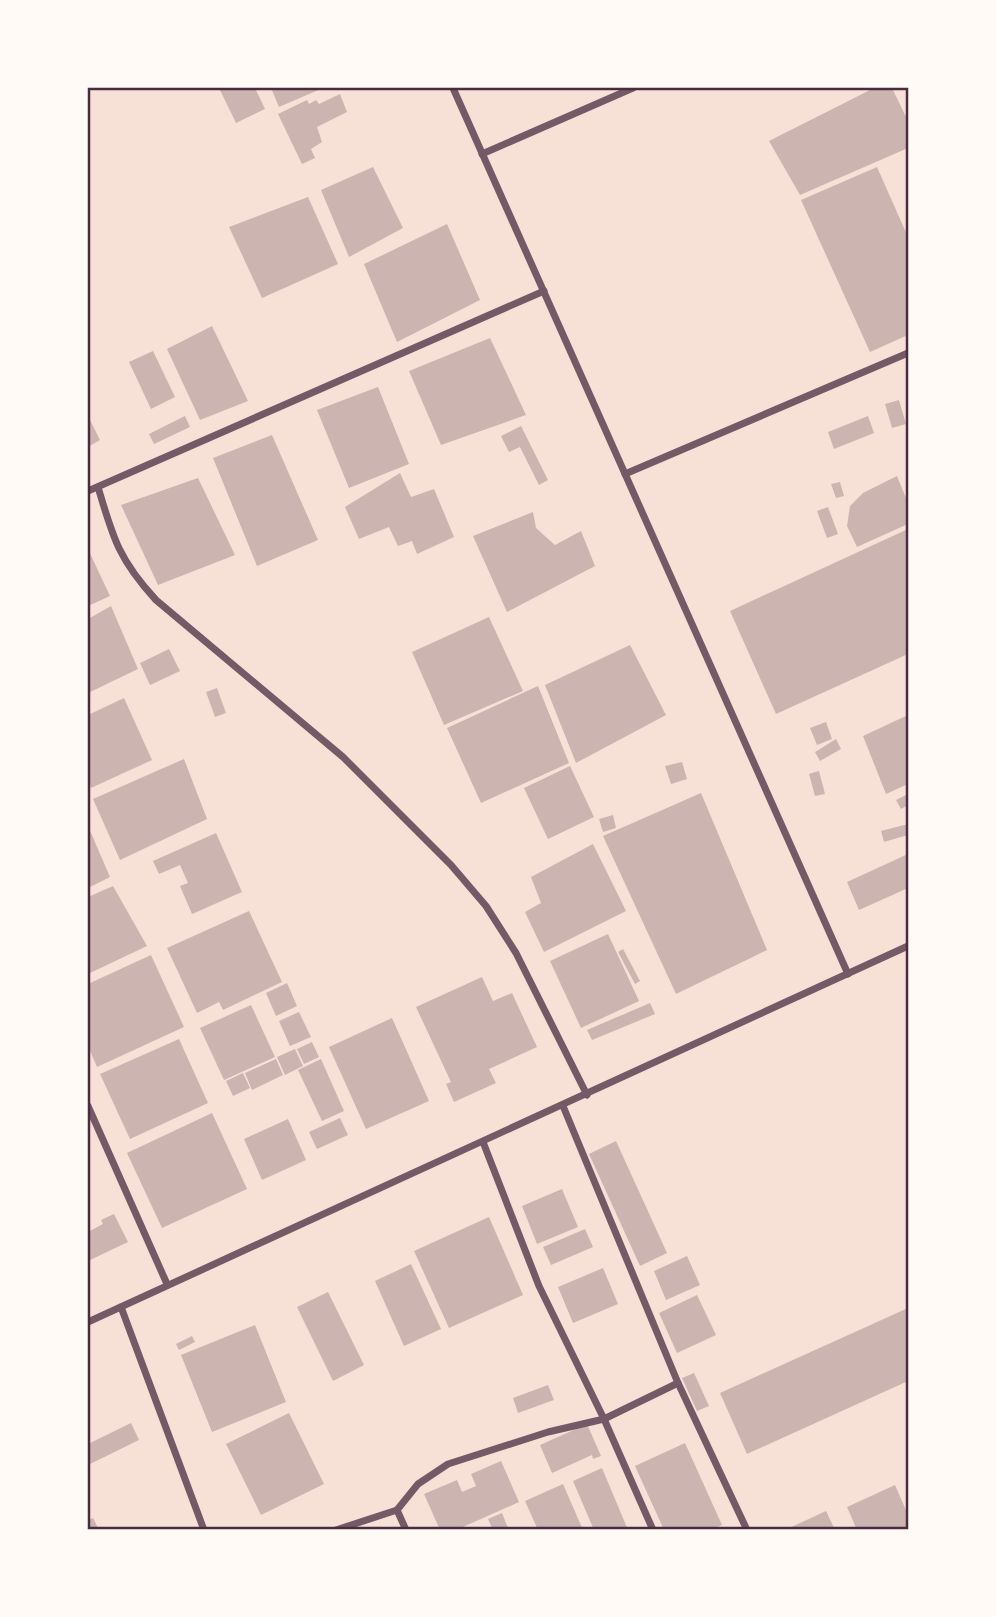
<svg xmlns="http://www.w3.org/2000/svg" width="996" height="1617" font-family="'Space Grotesk',sans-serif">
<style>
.building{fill:#ccb4b1}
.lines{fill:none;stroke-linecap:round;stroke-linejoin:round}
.minor{stroke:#755966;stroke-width:7}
.neatline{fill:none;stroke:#4a2c40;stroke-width:2.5}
</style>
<rect width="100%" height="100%" fill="#f7e1d7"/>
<g class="building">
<polygon points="219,88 255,88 265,109 236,123"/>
<polygon points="271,88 323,88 279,107"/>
<polygon points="874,88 892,88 908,121 908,148 800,195 769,141"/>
<polygon points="340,94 347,112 317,127 322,142 311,149 315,158 302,164 278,114 307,100 309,104 316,100 319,104"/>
<polygon points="373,167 403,228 349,257 321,190"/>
<polygon points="877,167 908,237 908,335 870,352 801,200"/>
<polygon points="308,197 338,264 262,298 229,227"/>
<polygon points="447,224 480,300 397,342 364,264"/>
<polygon points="212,326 248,401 200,420 167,349"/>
<polygon points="490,338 526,415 441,445 409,371"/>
<polygon points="153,351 175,397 151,409 129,362"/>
<polygon points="378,387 409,464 349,488 317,410"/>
<polygon points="899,400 906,424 892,428 885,404"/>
<polygon points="88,416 100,440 88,447"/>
<polygon points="185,416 190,427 154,444 149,434"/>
<polygon points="868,416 874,433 834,449 828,432"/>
<polygon points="521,426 548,480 539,485 520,447 509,452 501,436"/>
<polygon points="272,435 318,540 257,566 213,458"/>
<polygon points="400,473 411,497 434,489 454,537 417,554 412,541 398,546 389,527 359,539 345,507"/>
<polygon points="897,476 908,503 908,524 857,547 847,526 850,506 863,493"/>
<polygon points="198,478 235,555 158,585 121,505"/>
<polygon points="840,482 844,496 836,498 831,484"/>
<polygon points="828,507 838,534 827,538 817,511"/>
<polygon points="533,512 536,528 555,545 581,531 595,566 507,612 473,536"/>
<polygon points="908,529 908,654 776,714 730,611"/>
<polygon points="88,549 110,596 88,606"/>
<polygon points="111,606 138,669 88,693 88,619"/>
<polygon points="489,617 523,691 444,725 412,652"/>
<polygon points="630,645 666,715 576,763 545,685"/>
<polygon points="169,649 180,671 150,685 140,663"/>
<polygon points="538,686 569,763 481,803 447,728"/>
<polygon points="217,688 226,713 215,717 206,692"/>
<polygon points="124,698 152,760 91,788 88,779 88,715"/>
<polygon points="908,715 908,784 886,794 863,736"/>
<polygon points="826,722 832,739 817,745 810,728"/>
<polygon points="836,739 841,749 820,761 815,752"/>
<polygon points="184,759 207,819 120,860 93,799"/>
<polygon points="682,762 687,779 671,784 665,766"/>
<polygon points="570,766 594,817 548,839 524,788"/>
<polygon points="819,771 825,794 815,796 809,774"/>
<polygon points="701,793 767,950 676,994 603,836"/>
<polygon points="908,794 908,805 901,809 896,800"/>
<polygon points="613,815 616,828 603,832 599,819"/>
<polygon points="908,824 908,835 884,842 881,831"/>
<polygon points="88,826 110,877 88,888"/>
<polygon points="216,833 242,892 192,914 180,886 188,883 180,865 159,874 153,861"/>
<polygon points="593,844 626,911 544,952 525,912 541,903 531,877"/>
<polygon points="908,854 908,888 859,910 847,882"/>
<polygon points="113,886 147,946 90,973 88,968 88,897"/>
<polygon points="249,911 282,982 223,1010 219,1002 197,1013 167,948"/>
<polygon points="608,934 639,1001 581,1028 550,961"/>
<polygon points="623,949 640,981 635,984 618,952"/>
<polygon points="151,955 184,1027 97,1067 88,1046 88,984"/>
<polygon points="482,977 493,1001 512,993 537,1047 489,1069 496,1083 454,1102 446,1084 451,1082 416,1007"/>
<polygon points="287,983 297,1006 276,1016 266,993"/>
<polygon points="650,1003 655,1014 592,1040 587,1030"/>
<polygon points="251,1005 275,1057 224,1080 200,1028"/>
<polygon points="299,1012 311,1037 290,1046 279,1021"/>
<polygon points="392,1018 429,1101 366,1129 329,1047"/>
<polygon points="179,1039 208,1103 130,1139 100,1074"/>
<polygon points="312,1042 319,1057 304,1064 297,1049"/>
<polygon points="295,1049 303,1066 285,1075 277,1057"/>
<polygon points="276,1059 283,1075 252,1090 245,1073"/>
<polygon points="321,1059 344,1111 322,1121 298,1070"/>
<polygon points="243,1073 250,1088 233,1096 226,1081"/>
<polygon points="212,1113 247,1189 162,1228 127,1153"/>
<polygon points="340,1118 348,1135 317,1149 309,1132"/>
<polygon points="288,1119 306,1160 262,1180 244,1139"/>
<polygon points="616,1141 667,1253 640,1266 589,1154"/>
<polygon points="562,1189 578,1227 537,1244 522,1206"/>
<polygon points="114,1214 128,1242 88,1261 88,1232 103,1224 101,1220"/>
<polygon points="489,1217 523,1295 449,1328 414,1251"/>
<polygon points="585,1229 593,1247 551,1265 543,1247"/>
<polygon points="687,1256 700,1285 666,1300 654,1271"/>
<polygon points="411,1264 441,1329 404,1346 375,1281"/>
<polygon points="603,1268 618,1304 573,1323 558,1287"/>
<polygon points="328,1292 364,1365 333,1381 297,1307"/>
<polygon points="697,1295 716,1335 677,1353 659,1313"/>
<polygon points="908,1308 908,1381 747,1454 720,1393"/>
<polygon points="255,1325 286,1402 212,1432 181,1355"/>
<polygon points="192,1336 195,1342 179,1350 176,1344"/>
<polygon points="694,1373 709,1406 697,1411 682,1378"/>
<polygon points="548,1385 554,1400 518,1413 513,1398"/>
<polygon points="289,1413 324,1484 261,1515 226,1444"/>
<polygon points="131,1423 139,1440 88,1465 88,1444"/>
<polygon points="587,1424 601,1456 593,1459 592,1455 552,1473 540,1445"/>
<polygon points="685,1443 722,1525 711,1530 664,1530 635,1466"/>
<polygon points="501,1461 519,1502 456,1530 440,1530 424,1494 457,1480 462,1492 476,1486 471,1474"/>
<polygon points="602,1468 628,1530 594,1530 573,1481"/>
<polygon points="563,1484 583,1530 538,1530 525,1501"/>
<polygon points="895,1485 908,1515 908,1530 857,1530 847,1507"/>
<polygon points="826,1511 835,1530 785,1530"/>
<polygon points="502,1513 508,1528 493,1530 488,1519"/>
<polygon points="93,1518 99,1530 88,1530 88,1520"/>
</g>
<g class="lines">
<g class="minor">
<polyline points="453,88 848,974"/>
<polyline points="482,154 633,88"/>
<polyline points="625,474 908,353"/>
<path d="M98,487C113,538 119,560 156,600L343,757L451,865L486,906L516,953L587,1095"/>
<polyline points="88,491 544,291"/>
<polyline points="88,1106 167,1284"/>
<polyline points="563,1106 678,1383 747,1530"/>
<polyline points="483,1142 539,1286 604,1419 653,1530"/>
<polyline points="121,1307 204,1530"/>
<polyline points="88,1322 908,946"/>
<polyline points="397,1510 406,1530"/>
<polyline points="336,1530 397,1510 418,1484 448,1464 548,1432 604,1419 678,1383"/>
</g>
</g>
<rect width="996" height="1617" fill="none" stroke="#fffaf5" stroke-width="178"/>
<rect x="89" y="89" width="818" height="1439" class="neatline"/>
</svg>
